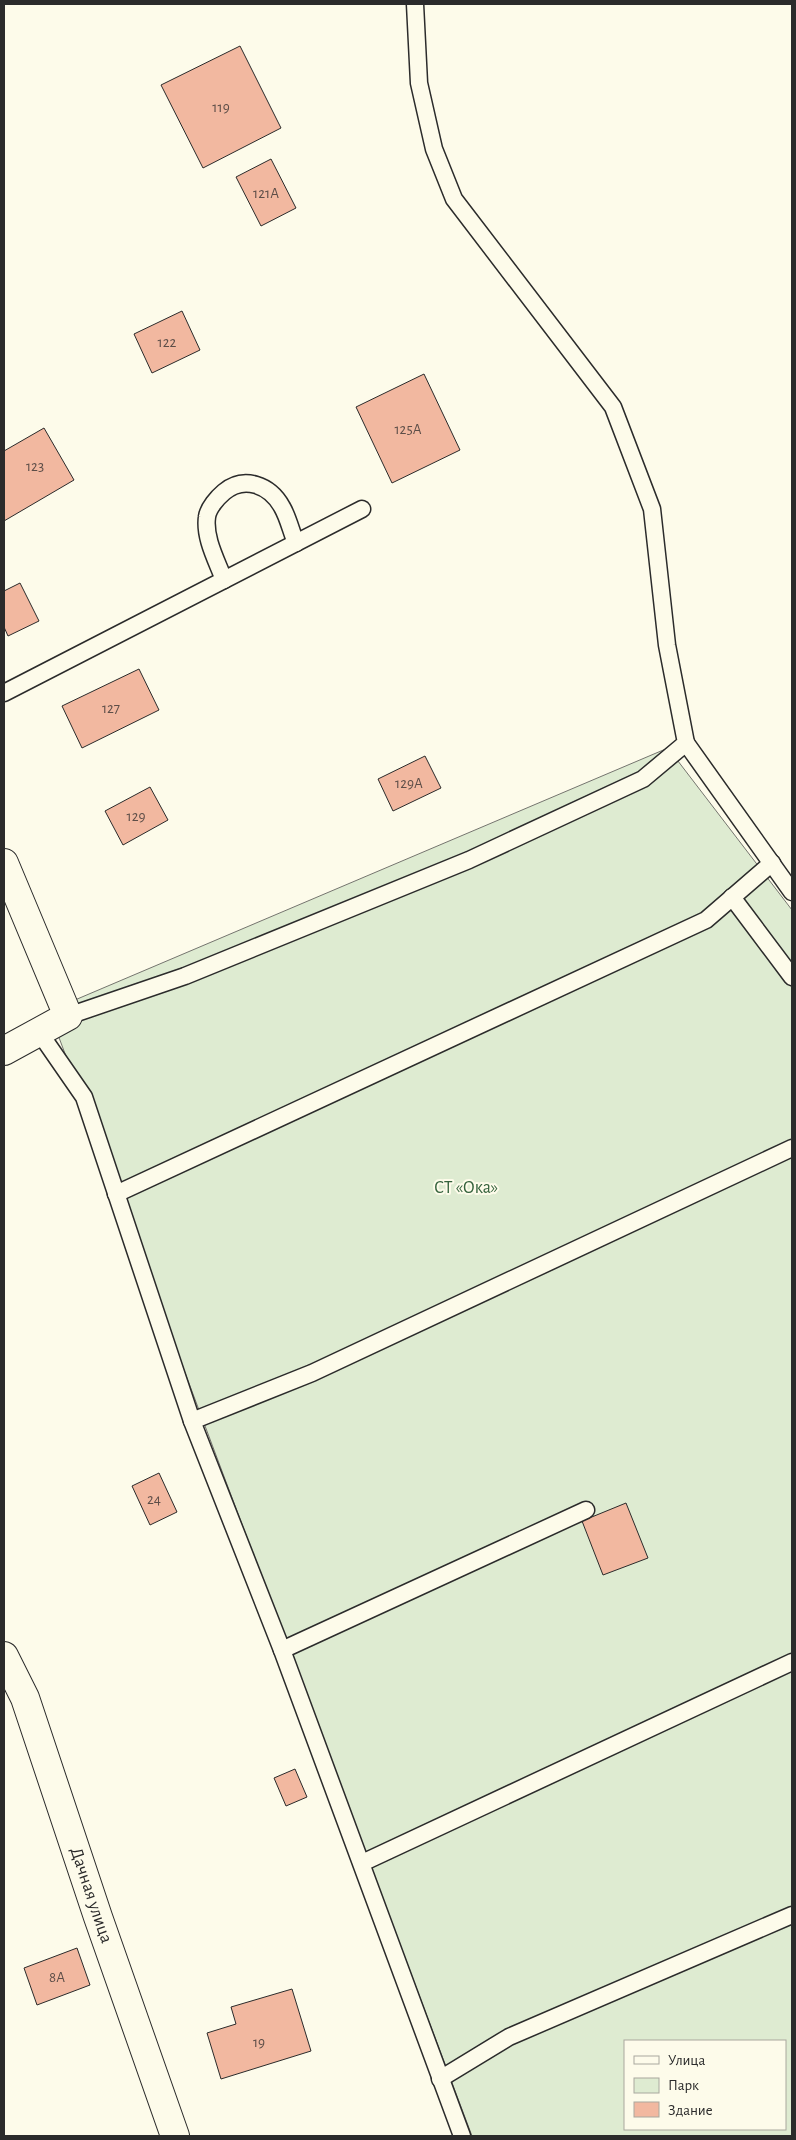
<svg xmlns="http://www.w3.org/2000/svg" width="796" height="2140" font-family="'Alegreya Sans',sans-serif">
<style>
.green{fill:#deebd1;stroke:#74746e;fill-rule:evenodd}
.building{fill:#f2b8a0;stroke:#2b2b2b}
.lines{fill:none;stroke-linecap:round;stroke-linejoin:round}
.service-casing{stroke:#2b2b2b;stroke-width:19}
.minor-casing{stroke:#2b2b2b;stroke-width:30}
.service{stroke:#fdfbea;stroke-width:16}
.minor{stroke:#fdfbea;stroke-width:28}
.labels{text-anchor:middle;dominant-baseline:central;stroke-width:4;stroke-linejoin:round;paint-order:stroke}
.number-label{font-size:15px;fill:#5d4e48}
.park-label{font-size:18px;fill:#34623c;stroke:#fdfbea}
.street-label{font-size:18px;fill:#2b2b2b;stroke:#fdfbea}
</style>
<rect width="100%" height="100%" fill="#fdfbea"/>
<path class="green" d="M668,748L792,910V2136H472L49,1011ZM625,2041H785V2129H625Z"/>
<g class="building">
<polygon points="240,46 281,128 203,168 161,85"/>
<polygon points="271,159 296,208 261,226 236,177"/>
<polygon points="182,311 200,350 152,373 134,334"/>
<polygon points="424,374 460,450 392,483 356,407"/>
<polygon points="44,428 74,480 4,521 4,451"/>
<polygon points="20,583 39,621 8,636 4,627 4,591"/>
<polygon points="139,669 159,710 82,748 62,706"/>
<polygon points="425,756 441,788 393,811 378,779"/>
<polygon points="150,787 168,820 123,845 105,811"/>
<polygon points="159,1473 177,1512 150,1525 132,1486"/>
<polygon points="626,1503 648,1558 603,1575 582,1521"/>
<polygon points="295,1769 307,1797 286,1806 274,1778"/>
<polygon points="77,1948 90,1985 37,2005 24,1968"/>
<polygon points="292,1989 311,2051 221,2079 207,2033 236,2024 231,2007"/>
</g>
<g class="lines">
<g class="service-casing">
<g id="service">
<path d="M224,580C217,561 204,538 207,517C208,508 218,497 224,492C244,475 270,485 282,507C288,517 291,531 296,543"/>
<polyline points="4,693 362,509"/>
<polyline points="686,743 792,892"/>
<polyline points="732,897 792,977"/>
<polyline points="68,1016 185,976 469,860 643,779 686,743 667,645 652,509 613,407 454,199 434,149 419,83 415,4"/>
<polyline points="39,1032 84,1097 192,1421 282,1650 462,2136"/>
<polyline points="116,1194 706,920 772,863"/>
<polyline points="192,1421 312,1373 792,1148"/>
<polyline points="282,1650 586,1510"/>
<polyline points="362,1863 792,1662"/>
<polyline points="440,2079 509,2037 792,1915"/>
</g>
</g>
<g class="minor-casing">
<g id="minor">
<polyline points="4,863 68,1016 4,1051"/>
<path id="s1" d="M4,1656L25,1698L98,1917L175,2136"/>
</g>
</g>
<use href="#service" class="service"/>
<use href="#minor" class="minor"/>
</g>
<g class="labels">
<g class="number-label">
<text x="221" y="107">119</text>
<text x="266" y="193">121А</text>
<text x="167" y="342">122</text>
<text x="408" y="429">125А</text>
<text x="35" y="466">123</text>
<text x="111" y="708">127</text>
<text x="409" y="783">129А</text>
<text x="136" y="816">129</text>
<text x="154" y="1499">24</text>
<text x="57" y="1977">8А</text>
<text x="259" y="2042">19</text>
</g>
<g class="park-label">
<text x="466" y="1188">СТ «Ока»</text>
</g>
<g class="street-label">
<text stroke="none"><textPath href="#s1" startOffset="255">Дачная улица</textPath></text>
</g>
</g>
<rect width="796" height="2140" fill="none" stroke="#2b2b2b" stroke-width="10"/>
<rect x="624" y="2040" width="162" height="90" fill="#fdfbea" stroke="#a9a89e"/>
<rect x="634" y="2056" width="25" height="8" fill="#fdfbea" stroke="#a9a89e"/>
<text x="668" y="2065" font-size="15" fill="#2b2b2b">Улица</text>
<rect x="634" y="2078" width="25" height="15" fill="#deebd1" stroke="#a9a89e"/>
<text x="668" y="2090" font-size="15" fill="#2b2b2b">Парк</text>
<rect x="634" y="2102" width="25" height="15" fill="#f2b8a0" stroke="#a9a89e"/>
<text x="668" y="2115" font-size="15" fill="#2b2b2b">Здание</text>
</svg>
